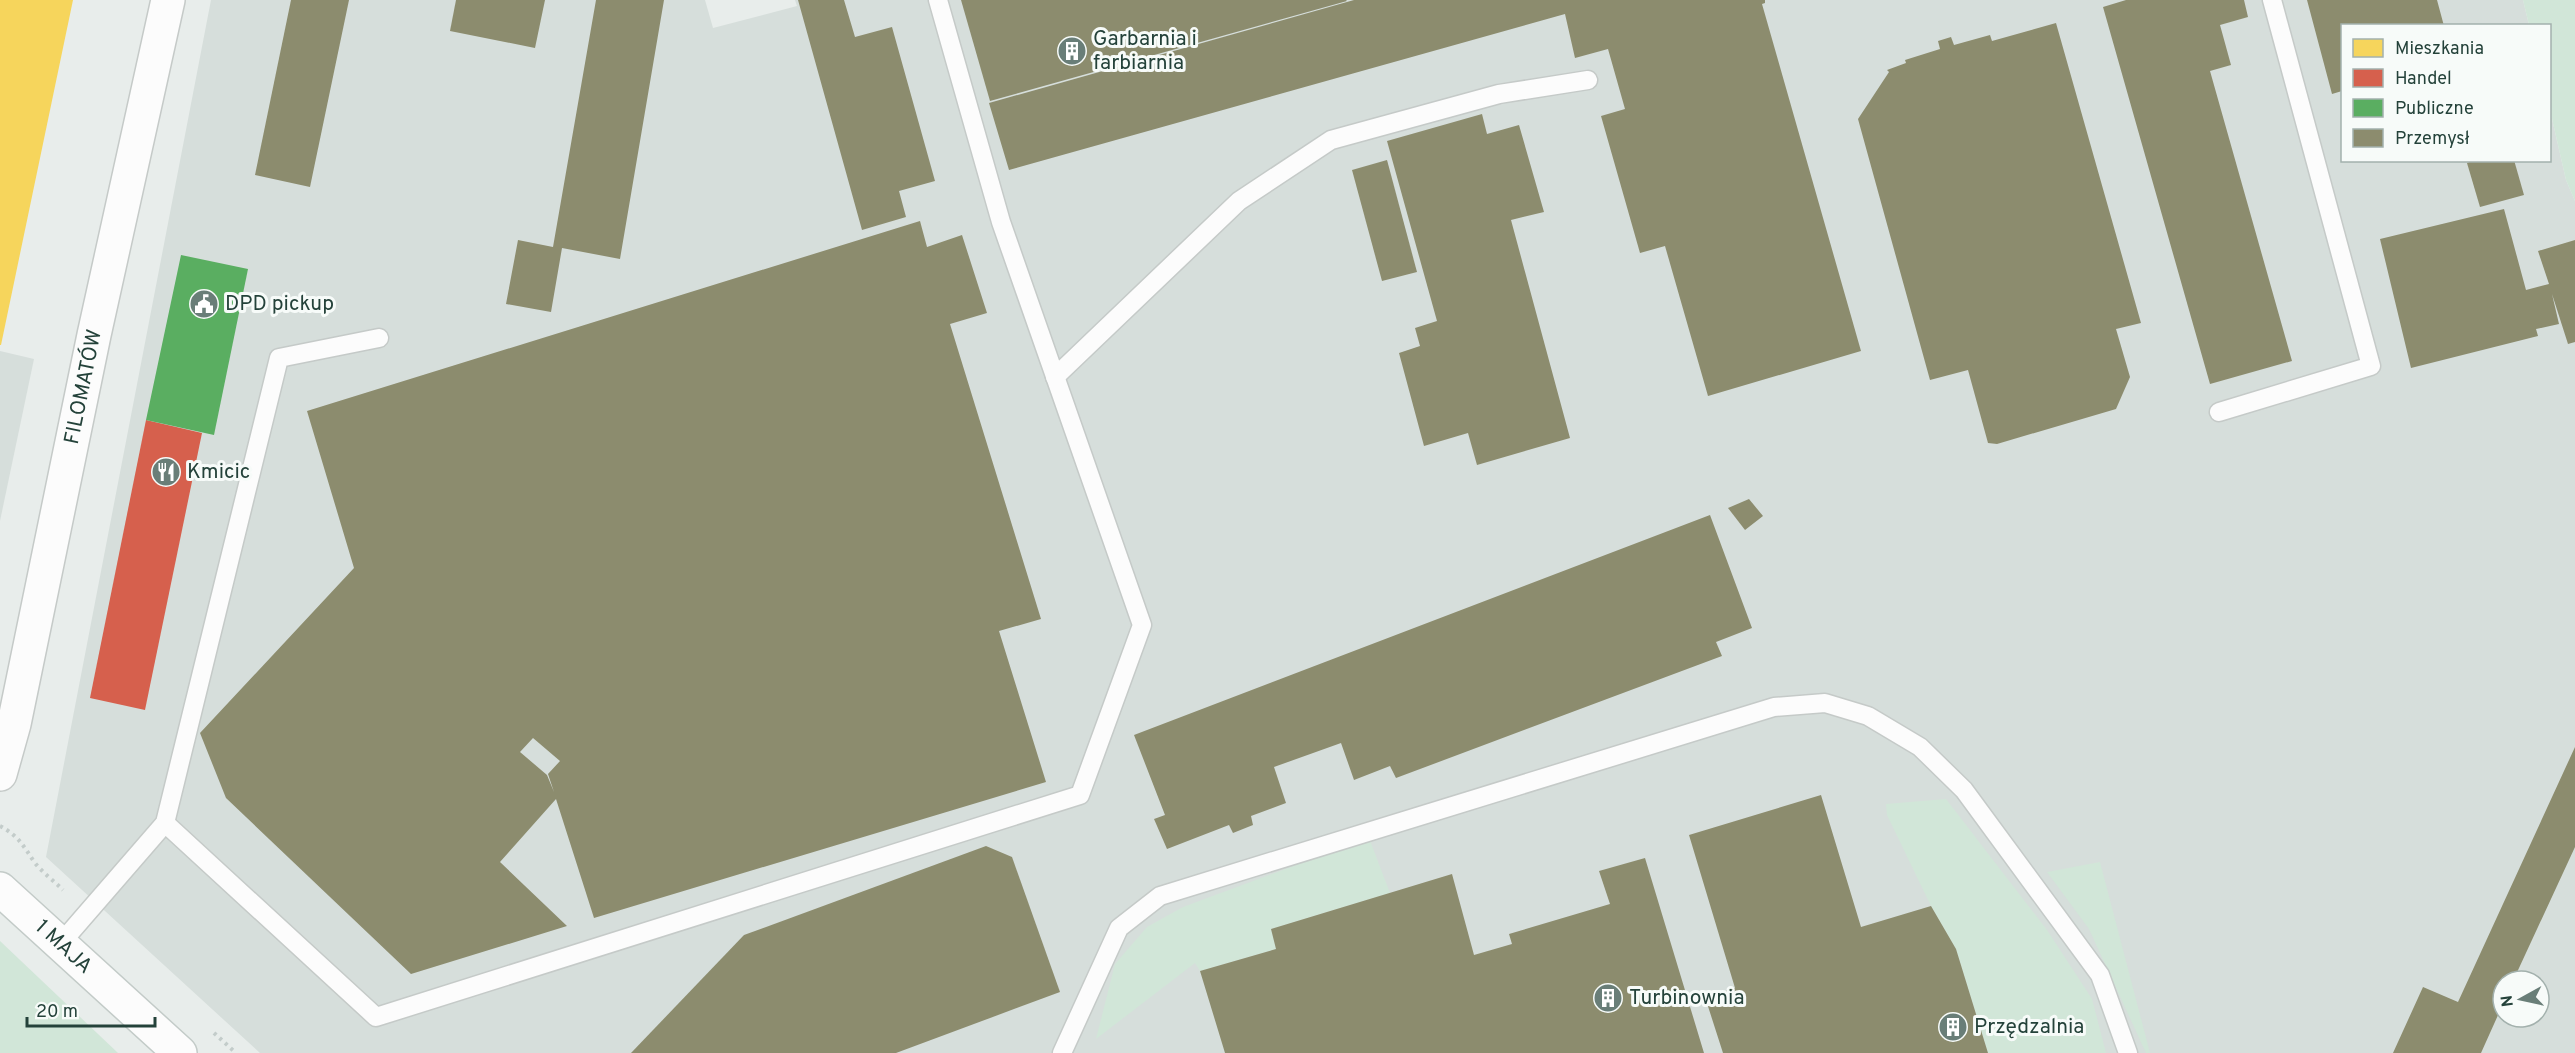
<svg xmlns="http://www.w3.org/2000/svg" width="2575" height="1053" font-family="Overpass,sans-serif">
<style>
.built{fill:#d6dedb;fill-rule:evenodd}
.green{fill:#d1e6d8}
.homes{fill:#f6d55c}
.shops{fill:#d6604d}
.public{fill:#5aae61}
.industry{fill:#8c8c6e;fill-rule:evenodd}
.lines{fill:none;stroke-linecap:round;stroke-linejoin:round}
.lane-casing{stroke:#c5cac8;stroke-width:21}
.street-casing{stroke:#c5cac8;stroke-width:36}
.secondary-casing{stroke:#c3cbc8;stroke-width:36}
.path{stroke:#c3ccca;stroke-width:4;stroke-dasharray:3 4.5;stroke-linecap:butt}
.lane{stroke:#fcfcfc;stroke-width:18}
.street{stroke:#fcfcfc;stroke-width:33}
.secondary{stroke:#fcfcfc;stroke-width:33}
.labels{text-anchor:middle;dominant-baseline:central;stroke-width:6;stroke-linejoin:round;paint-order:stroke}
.poi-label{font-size:21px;fill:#24423a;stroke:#f7fbf9;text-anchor:start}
.street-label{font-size:21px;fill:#24423a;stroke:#f7fbf9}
</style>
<rect width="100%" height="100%" fill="#e8edeb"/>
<g class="built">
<path d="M211,0H705L713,28L797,6L795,0H2523L2529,25L2342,26V160H2550V110L2566,180L2575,201V1053H260L46,857ZM2503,981H2539V1017H2503Z"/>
<polygon points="0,351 34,359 0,521"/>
</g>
<g class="green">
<polygon points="2523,0 2575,0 2575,201 2566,180 2550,110 2550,26 2529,25"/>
<polygon points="1946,799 2047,930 2092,999 2106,1053 1988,1053 1956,949 1931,906 1887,815 1886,804"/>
<polygon points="1369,838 1390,893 1271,929 1276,949 1200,971 1195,963 1096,1039 1115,964 1147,927 1183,907"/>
<polygon points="2100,862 2150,1053 2146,1053 2089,929 2047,872"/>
<polygon points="0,941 118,1053 0,1053"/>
</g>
<polygon class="homes" points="0,0 73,0 1,345 0,345"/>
<polygon class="shops" points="146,420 202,433 145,710 90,698"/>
<polygon class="public" points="181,255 248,269 214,435 146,420"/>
<g class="industry">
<polygon points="291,0 349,0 310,187 255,175"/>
<polygon points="456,0 545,0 535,48 450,31"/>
<polygon points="596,0 664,0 620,259 562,248 551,312 506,304 518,240 553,247"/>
<polygon points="798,0 844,0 855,37 892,27 935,181 899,191 906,217 862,230"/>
<polygon points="961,0 1346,0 1347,1 990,101"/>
<polygon points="1354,0 1765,0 1765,3 1762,4 1861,351 1708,396 1665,246 1640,253 1601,116 1625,109 1608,49 1575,58 1565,14 1009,170 989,103"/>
<polygon points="2126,0 2244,0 2248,17 2220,25 2231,65 2210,71 2292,361 2210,384 2103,7"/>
<polygon points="2307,0 2437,0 2444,26 2342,26 2342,91 2332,94"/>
<polygon points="2056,23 2141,323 2116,329 2130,377 2116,409 1997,444 1988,443 1968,370 1930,380 1858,119 1889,72 1887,70 1906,63 1905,60 1940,49 1938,41 1951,37 1954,45 1990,35 1992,41"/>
<polygon points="1482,114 1487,134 1519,125 1544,212 1511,220 1570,438 1477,465 1468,433 1424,446 1399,353 1420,346 1415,328 1437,321 1387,141"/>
<polygon points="1387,160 1417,272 1382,281 1352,170"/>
<polygon points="2475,160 2514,160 2524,195 2480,207 2467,163"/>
<polygon points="2504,209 2526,290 2549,284 2538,251 2575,240 2575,342 2568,344 2552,294 2559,324 2536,329 2538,336 2411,368 2380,239"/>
<path d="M920,221L927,247L962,235L987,313L950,324L1041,619L999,631L1046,782L594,918L556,799L500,862L567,926L411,974L226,798L200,733L354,568L307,411ZM533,738L560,761L548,774L554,792L547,775L520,752Z"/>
<polygon points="1749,499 1763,516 1745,530 1728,508"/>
<polygon points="1710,515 1752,628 1716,642 1722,656 1396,778 1390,766 1354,780 1341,743 1274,767 1286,803 1251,816 1253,825 1233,833 1229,825 1167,849 1154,819 1165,815 1134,735"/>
<polygon points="2575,747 2575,847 2513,981 2503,981 2503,1004 2481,1053 2393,1053 2423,987 2458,1002"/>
<polygon points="1821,795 1861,927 1931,906 1956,949 1988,1053 1723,1053 1705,997 1735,988 1689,835"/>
<polygon points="986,846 1012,857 1060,992 896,1053 631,1053 744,935"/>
<polygon points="1645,858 1704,1053 1225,1053 1200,971 1276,949 1271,929 1452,874 1474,955 1512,944 1509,934 1610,904 1599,871"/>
</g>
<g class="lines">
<g class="lane-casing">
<g id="lane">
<polyline points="1055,377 1239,201 1331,140 1499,94 1588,80"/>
<polyline points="2219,412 2371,366 2272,0"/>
<polyline points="165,823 376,1017 1080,795 1142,625 1001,222 938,0"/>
<polyline points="61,943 165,823 279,358 379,338"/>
<polyline points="1062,1053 1119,928 1160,896 1774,707 1825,703 1868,716 1920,747 1964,790 2100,975 2128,1053"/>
</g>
</g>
<g class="street-casing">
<g id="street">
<path id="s1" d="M0,774L14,724L94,335L168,0"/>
</g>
</g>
<g class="secondary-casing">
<g id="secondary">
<path id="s2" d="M0,889L180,1053"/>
</g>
</g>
<g class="path">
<path d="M0,826C19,836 24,847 35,863C43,873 54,881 63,890"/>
<polyline points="214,1033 236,1053"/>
</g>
<use href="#lane" class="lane"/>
<use href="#street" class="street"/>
<use href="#secondary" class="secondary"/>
</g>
<defs>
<g id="building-disc" transform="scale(1.5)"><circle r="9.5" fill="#697e78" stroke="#f7fbf9"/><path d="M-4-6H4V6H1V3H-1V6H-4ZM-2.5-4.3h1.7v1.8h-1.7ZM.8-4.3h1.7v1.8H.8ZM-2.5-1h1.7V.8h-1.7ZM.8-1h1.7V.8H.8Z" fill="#fff"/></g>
<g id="civic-disc" transform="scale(1.5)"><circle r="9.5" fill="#697e78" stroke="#f7fbf9"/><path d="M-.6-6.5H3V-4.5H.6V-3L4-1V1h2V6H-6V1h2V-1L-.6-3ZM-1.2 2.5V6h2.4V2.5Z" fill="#fff"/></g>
<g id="restaurant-disc" transform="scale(1.5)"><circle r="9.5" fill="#697e78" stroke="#f7fbf9"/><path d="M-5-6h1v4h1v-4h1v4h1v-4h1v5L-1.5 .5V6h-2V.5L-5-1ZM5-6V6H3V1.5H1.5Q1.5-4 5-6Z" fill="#fff"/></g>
</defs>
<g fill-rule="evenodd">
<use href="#building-disc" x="1072" y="51"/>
<use href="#civic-disc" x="204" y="304"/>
<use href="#restaurant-disc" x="166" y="472"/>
<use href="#building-disc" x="1608" y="998"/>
<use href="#building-disc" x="1953" y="1027"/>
</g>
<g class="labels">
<g class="poi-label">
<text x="1093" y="39">Garbarnia i<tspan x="1093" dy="24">farbiarnia</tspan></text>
<text x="225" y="304">DPD pickup</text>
<text x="187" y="472">Kmicic</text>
<text x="1629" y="998">Turbinownia</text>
<text x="1974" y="1027">Przędzalnia</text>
</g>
<g class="street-label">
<text stroke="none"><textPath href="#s1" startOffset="396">FILOMATÓW</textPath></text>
<text stroke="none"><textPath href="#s2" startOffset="86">1 MAJA</textPath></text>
</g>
</g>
<rect x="2341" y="24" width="210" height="138" fill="#f7fbf9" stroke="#a3b1ad" stroke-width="1.5"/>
<rect x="2353" y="39" width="30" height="18" fill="#f6d55c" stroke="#a3b1ad" stroke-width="1.5"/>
<text x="2395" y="54" font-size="18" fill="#24423a">Mieszkania</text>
<rect x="2353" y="69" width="30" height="18" fill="#d6604d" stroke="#a3b1ad" stroke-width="1.5"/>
<text x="2395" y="84" font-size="18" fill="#24423a">Handel</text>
<rect x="2353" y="99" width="30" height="18" fill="#5aae61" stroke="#a3b1ad" stroke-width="1.5"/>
<text x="2395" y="114" font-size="18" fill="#24423a">Publiczne</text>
<rect x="2353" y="129" width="30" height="18" fill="#8c8c6e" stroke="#a3b1ad" stroke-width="1.5"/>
<text x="2395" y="144" font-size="18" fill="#24423a">Przemysł</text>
<g transform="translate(2521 999) rotate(262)"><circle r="28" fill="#f7fbf9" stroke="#a3b1ad" stroke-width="1.5"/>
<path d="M0-4.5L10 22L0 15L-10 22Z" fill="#697e78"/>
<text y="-9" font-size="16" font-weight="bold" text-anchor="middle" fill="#24423a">N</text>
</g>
<path d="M27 1017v9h128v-9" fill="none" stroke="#24423a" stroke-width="3"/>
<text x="36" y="1017" font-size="18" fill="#24423a" stroke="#f7fbf9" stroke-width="4.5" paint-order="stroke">20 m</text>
</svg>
